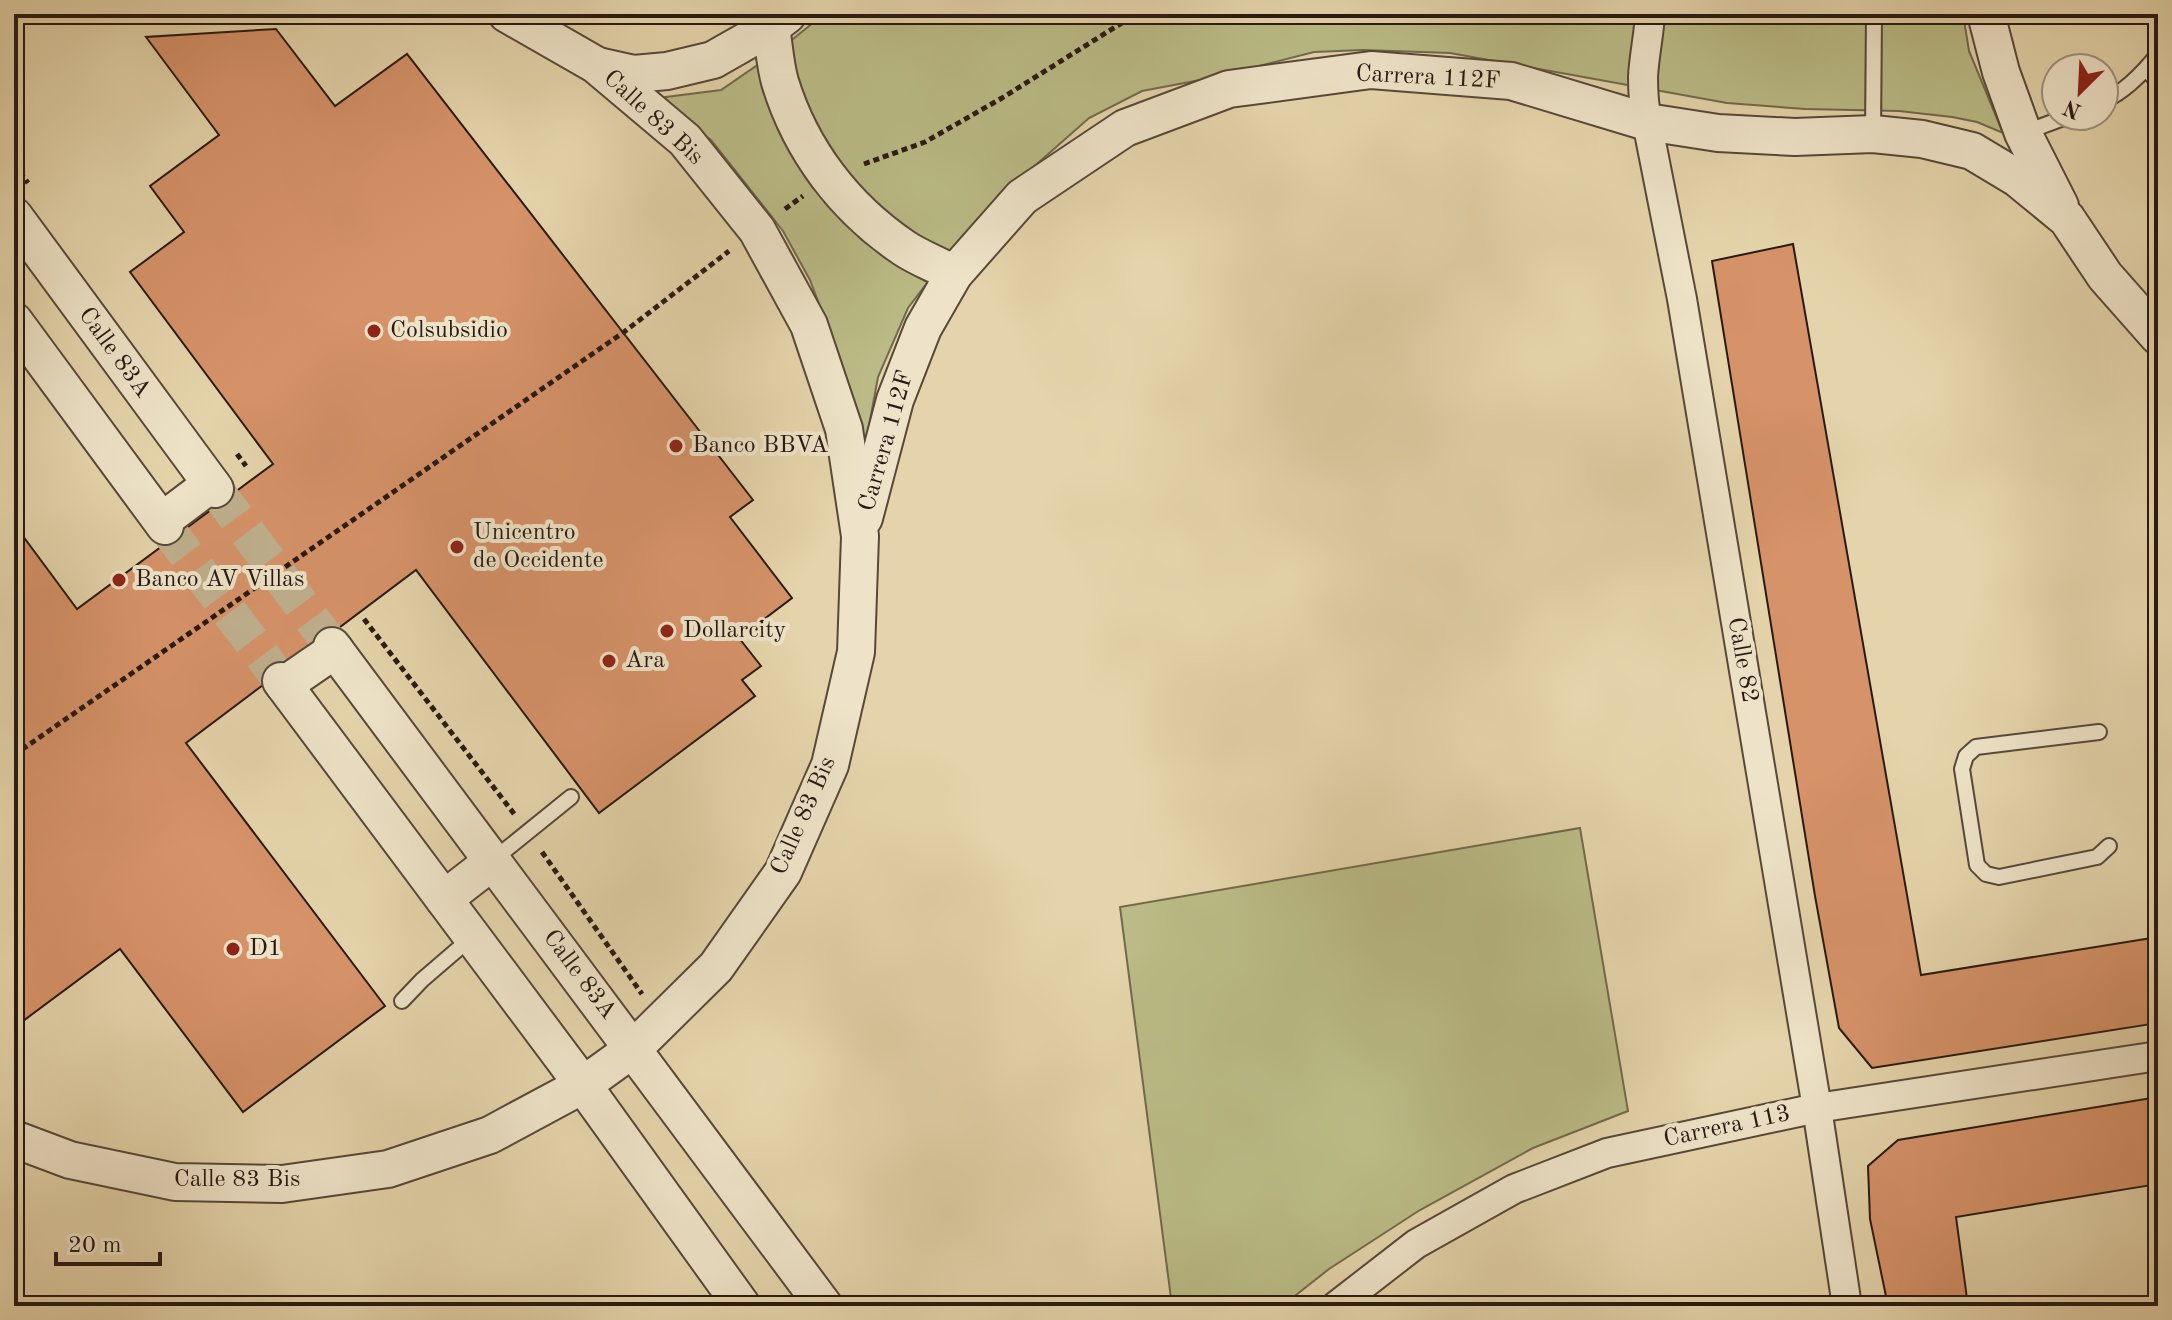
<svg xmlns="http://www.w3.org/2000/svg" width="2172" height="1320" font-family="'Old Standard TT',serif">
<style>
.green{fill:#babb86;stroke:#716a4c;stroke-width:2}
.building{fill:#d69269;stroke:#281913;stroke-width:2}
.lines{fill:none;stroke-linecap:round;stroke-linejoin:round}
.tertiary-tunnel{stroke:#bfaf8d;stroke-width:36;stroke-dasharray:36 18;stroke-linecap:butt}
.service-casing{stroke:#574839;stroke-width:18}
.minor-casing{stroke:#574839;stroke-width:32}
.tertiary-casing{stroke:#574839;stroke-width:40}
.path{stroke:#281913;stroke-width:5;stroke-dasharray:6 4;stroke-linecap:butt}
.service{stroke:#eee3c8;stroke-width:14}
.minor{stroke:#eee3c8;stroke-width:28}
.tertiary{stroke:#eee3c8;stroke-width:36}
.poi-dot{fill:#8f2418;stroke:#eee3c8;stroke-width:3}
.labels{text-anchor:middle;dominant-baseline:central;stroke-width:8;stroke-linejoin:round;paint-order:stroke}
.street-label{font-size:24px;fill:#281913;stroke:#eee3c8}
.poi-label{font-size:24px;fill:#281913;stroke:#eee3c8;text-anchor:start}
</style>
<rect width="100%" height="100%" fill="#e5d4ab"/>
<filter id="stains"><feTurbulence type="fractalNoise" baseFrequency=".0025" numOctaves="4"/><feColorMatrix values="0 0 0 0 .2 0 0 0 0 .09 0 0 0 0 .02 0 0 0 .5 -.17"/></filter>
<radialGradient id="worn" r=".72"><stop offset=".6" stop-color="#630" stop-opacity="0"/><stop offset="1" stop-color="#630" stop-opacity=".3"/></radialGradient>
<g class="green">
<polygon points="824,14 1963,14 1969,51 2003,133 1977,122 1952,117 1899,111 1805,109 1727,103 1450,53 1363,50 1314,52 1216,77 1142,91 1089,118 1021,178 956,245 908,308 878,377 864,453 840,360 810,280 783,231 711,140 658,98 721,90 778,51"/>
<polygon points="1580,828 1628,1111 1533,1148 1420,1210 1329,1269 1282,1306 1172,1306 1120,907"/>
</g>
<g class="building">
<polygon points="276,29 335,106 407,54 753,500 730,517 792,598 739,638 761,666 742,680 755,696 599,813 416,570 186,743 385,1006 243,1112 120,949 23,1021 14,1009 14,524 77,609 273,464 130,272 184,232 150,186 219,135 146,37"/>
<polygon points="1793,244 1921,975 2158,937 2158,1023 1872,1068 1839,1028 1815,896 1712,261"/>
<polygon points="2158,1097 2158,1184 1956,1217 1968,1306 1888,1306 1870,1219 1868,1166 1898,1140"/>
</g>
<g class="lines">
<g class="tertiary-tunnel">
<polyline points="215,489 332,646"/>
<polyline points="165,526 281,681"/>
</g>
<g class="service-casing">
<g id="service">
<polyline points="2145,70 2158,80"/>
<path d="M2104,101C2126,91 2143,73 2158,54"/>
<polyline points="2023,133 2069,116"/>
<polyline points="1873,134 1874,14"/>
<polyline points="2099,732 1976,747 1966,756 1962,769 1977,865 1986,874 1999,877 2097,857 2109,846"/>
<polyline points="493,860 571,797"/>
<polyline points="402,1001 422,980 472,937"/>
</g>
</g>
<g class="minor-casing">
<g id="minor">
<path d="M1650,14C1649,35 1644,56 1643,77C1643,92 1644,107 1647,122L1682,299L1817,1108L1847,1306"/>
<polyline points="1336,1306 1416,1244 1514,1189 1607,1153 1817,1108 2158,1056"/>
</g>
</g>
<g class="tertiary-casing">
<g id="tertiary">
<polyline points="1986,14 2001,72 2023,133 2060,206"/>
<path d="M771,27C774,45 775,65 780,82C801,151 845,208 904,248C919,258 938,265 954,274"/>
<polyline points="598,66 634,74 667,71 713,60 771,27 787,15"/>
<polyline points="14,216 215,489"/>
<polyline points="14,321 165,526"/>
<polyline points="864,518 895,400 923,328 954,274 1022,197 1125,128 1229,89 1371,70 1511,81 1647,122 1718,133 1795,137 1873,134 1922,139 1972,151 2017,178 2067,219 2105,276 2158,336"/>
<polyline points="162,521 211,484"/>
<polyline points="332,646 824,1306"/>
<polyline points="281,681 583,1085 742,1306"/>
<polyline points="284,685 335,650"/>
<polyline points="444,899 493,861"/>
<polyline points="14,1139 70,1160 175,1182 282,1184 388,1169 490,1135 583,1085 633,1049 716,967 783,872 830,765 856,652 860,536 844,429 809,325 757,230 685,140 596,65 507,14"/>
</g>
</g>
<g class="path">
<polyline points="14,164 28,183"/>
<polyline points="864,164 925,142 1002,98 1136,14"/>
<polyline points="785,209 803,196"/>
<polyline points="237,454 246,466"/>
<polyline points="364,619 515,815"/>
<polyline points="14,755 624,332 729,251"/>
<polyline points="542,852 642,994"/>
</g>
<use href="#service" class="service"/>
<use href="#minor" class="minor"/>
<use href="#tertiary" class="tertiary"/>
</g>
<g class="poi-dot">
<circle cx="374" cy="331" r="8"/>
<circle cx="676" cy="446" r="8"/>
<circle cx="457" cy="547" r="8"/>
<circle cx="119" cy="580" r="8"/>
<circle cx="667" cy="631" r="8"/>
<circle cx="609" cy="661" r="8"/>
<circle cx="233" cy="949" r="8"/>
</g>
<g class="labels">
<g class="street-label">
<text transform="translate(1428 78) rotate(3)">Carrera 112F</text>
<text transform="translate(653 118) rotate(43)">Calle 83 Bis</text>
<text transform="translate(114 353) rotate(54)">Calle 83A</text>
<text transform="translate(887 441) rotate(-74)">Carrera 112F</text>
<text transform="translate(1742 660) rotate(80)">Calle 82</text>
<text transform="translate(804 816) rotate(-66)">Calle 83 Bis</text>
<text transform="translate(579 975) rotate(53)">Calle 83A</text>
<text transform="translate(1727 1127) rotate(-12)">Carrera 113</text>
<text x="237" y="1180">Calle 83 Bis</text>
</g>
<g class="poi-label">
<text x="390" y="331">Colsubsidio</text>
<text x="692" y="446">Banco BBVA</text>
<text x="473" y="533">Unicentro<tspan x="473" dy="28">de Occidente</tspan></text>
<text x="135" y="580">Banco AV Villas</text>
<text x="683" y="631">Dollarcity</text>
<text x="625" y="661">Ara</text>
<text x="249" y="949">D1</text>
</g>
</g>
<rect width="2172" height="1320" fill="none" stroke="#e5d4ab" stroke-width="48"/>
<rect x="16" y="16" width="2140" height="1288" fill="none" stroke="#281913" stroke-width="4"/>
<rect x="24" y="24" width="2124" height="1272" fill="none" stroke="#281913" stroke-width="2"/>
<g transform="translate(2080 92) rotate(204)"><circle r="38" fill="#eee3c8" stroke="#9f9280" stroke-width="2"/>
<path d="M0-6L14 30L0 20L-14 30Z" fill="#8f2418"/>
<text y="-12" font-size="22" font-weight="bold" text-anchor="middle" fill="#281913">N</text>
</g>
<path d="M56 1252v12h104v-12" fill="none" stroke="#281913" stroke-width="4"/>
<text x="68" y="1252" font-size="24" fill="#281913" stroke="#eee3c8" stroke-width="6" paint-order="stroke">20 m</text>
<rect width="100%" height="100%" filter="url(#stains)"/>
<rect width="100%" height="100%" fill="url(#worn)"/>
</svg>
